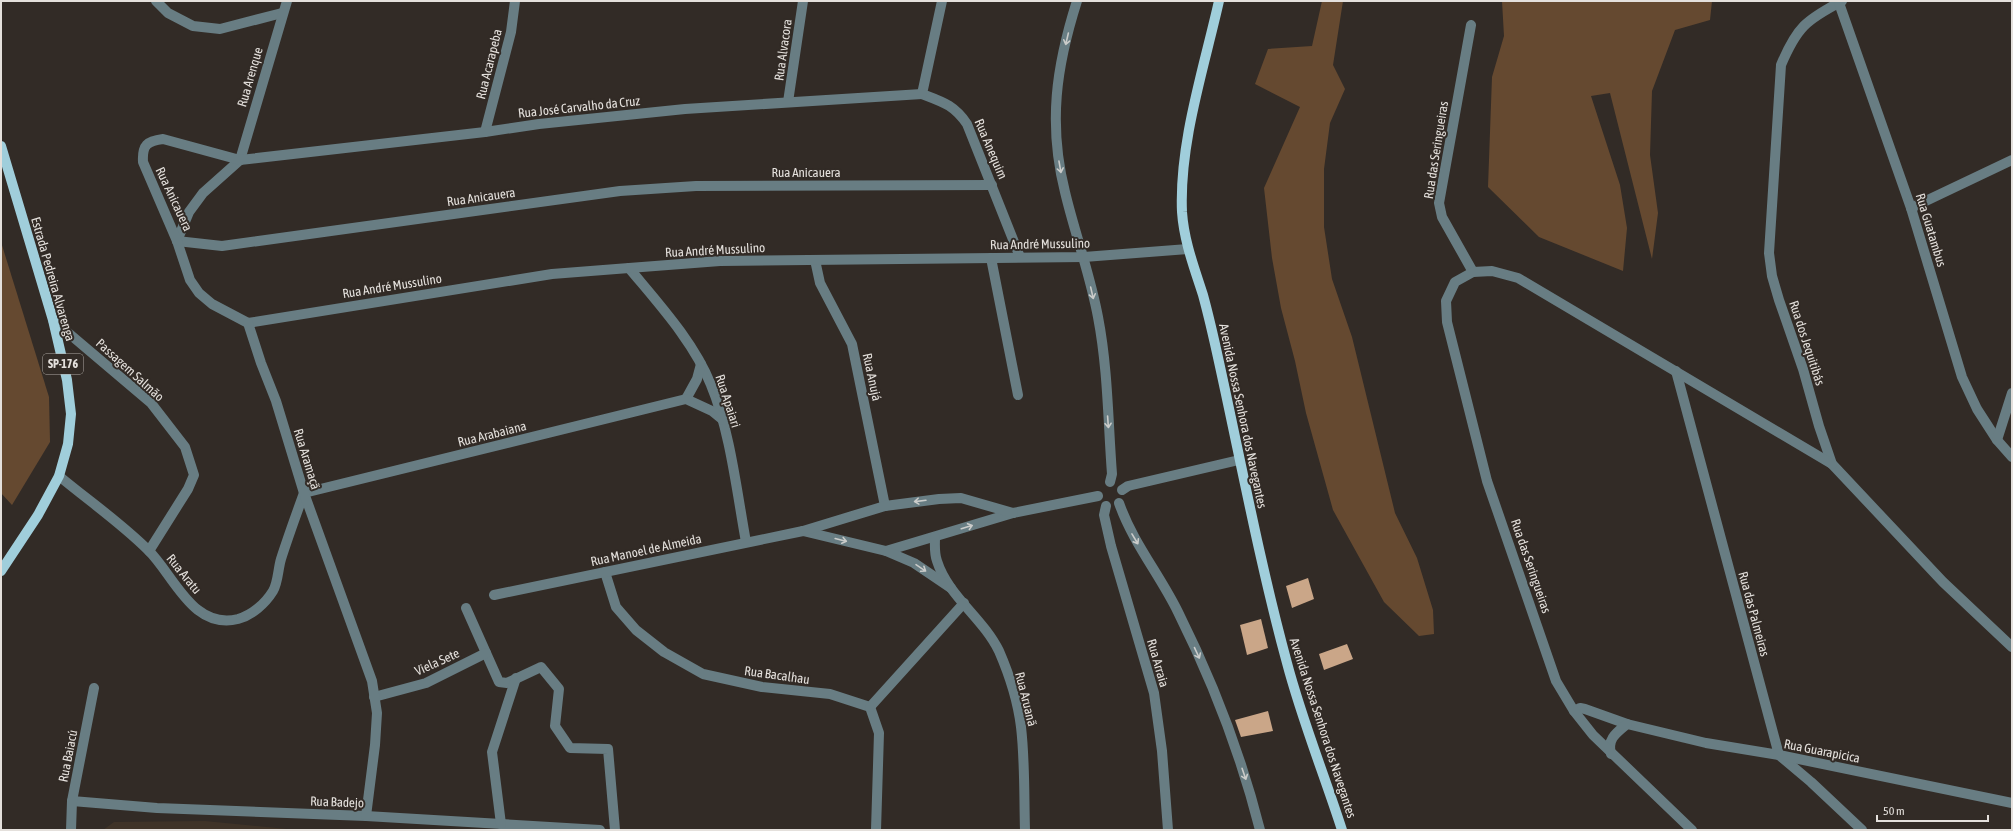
<svg xmlns="http://www.w3.org/2000/svg" width="2013" height="831" font-family="'Asap Condensed',sans-serif">
<style>
.built{fill:#3f3328}
.green{fill:#654930}
.building{fill:#caa688}
.lines{fill:none;stroke-linecap:round;stroke-linejoin:round}
.minor{stroke:#687d83;stroke-width:10}
.major{stroke:#a0cedb;stroke-width:10}
.oneway{stroke:#cbccca}
.labels{text-anchor:middle;dominant-baseline:central;stroke-width:4;stroke-linejoin:round;paint-order:stroke}
.shield{fill:#322b26;stroke:#afaaa5;stroke-width:1}
.shield-label{font-size:12px;font-weight:bold;fill:#e4e0dc}
.street-label{font-size:13px;fill:#e4e0dc;stroke:#322b26}
</style>
<rect width="100%" height="100%" fill="#322b26"/>
<polygon class="built" points="205,821 297,830 103,830 114,822"/>
<g class="green">
<polygon points="1322,1 1343,1 1333,65 1345,89 1330,123 1324,169 1324,227 1332,279 1352,337 1395,513 1417,558 1433,610 1434,634 1419,636 1384,602 1333,510 1306,413 1295,361 1281,308 1272,258 1264,188 1300,107 1255,84 1268,49 1312,46"/>
<polygon points="1502,1 1712,1 1710,20 1675,30 1652,91 1650,155 1658,213 1652,259 1610,93 1591,96 1620,185 1627,228 1623,271 1539,237 1488,187 1492,77 1504,36"/>
<polygon points="1,242 49,397 50,442 12,505 1,493"/>
</g>
<g class="building">
<polygon points="1308,578 1314,599 1292,608 1286,586"/>
<polygon points="1261,619 1268,648 1247,655 1240,625"/>
<polygon points="1347,644 1353,659 1324,670 1319,654"/>
<polygon points="1268,711 1273,731 1241,737 1235,720"/>
</g>
<g class="lines">
<g class="minor">
<polyline points="156,1 168,13 193,26 220,29 282,13"/>
<path d="M942,1L922,94C943,102 954,105 967,124L1020,257"/>
<path d="M1077,1C1056,67 1048,124 1065,192C1075,234 1090,274 1098,317C1108,369 1108,422 1112,474L1110,482"/>
<path d="M1842,1C1806,20 1797,27 1781,65L1769,253L1772,276L1779,300L1803,369L1819,426L1832,464L1943,582L2012,647"/>
<polyline points="1839,3 1911,208 1962,377 1977,409 1997,440 2012,457"/>
<polyline points="1471,25 1439,203 1442,217 1473,272"/>
<polyline points="788,102 803,1"/>
<polyline points="485,132 511,32 515,1"/>
<polyline points="240,160 287,1"/>
<polyline points="1911,208 2012,160"/>
<polyline points="177,241 222,246 620,191 696,186 992,185"/>
<polyline points="177,241 189,212 203,193 240,160"/>
<polyline points="991,258 1018,395"/>
<polyline points="815,260 820,283 852,344 885,506"/>
<path d="M629,268C658,303 694,342 711,385C730,430 737,493 746,542"/>
<polyline points="53,320 151,403 185,447 194,475 188,489 149,551"/>
<polyline points="248,323 552,274 629,268 720,261 1084,257 1188,249"/>
<polyline points="1676,371 1779,755 1811,782 1862,830"/>
<polyline points="686,399 697,379 701,364"/>
<polyline points="1997,440 2012,393"/>
<path d="M59,476C89,501 121,523 148,550C174,575 192,630 238,619C252,615 265,604 273,591C278,583 278,569 281,559C288,537 296,515 304,493L686,399L712,411L723,420"/>
<polyline points="1122,490 1128,486 1239,460"/>
<path d="M1119,503C1133,543 1160,575 1178,612C1213,682 1241,755 1260,830"/>
<polyline points="1106,506 1104,515 1111,546 1154,693 1162,751 1168,830"/>
<polyline points="803,531 886,551 1013,513 1098,496"/>
<path d="M935,537C935,545 934,553 937,561C948,596 983,618 999,651C1009,674 1018,702 1021,727C1025,761 1024,796 1025,830"/>
<polyline points="886,551 914,563 951,588"/>
<polyline points="605,572 616,607 636,630 664,652 703,674 762,687 830,694 870,707 879,733 876,830"/>
<polyline points="494,595 803,531 885,506 939,499 961,498 1013,513"/>
<polyline points="466,608 499,682 507,683 541,667 559,689 555,726 570,748 608,749 615,830"/>
<polyline points="374,697 426,683 486,653"/>
<polyline points="870,707 964,603"/>
<polyline points="1574,711 1580,708 1585,709 1627,724 1706,743 1779,755 2012,803"/>
<path d="M1611,754C1607,739 1616,733 1627,724"/>
<polyline points="72,801 157,808 366,816 600,830"/>
<path d="M366,816L375,745L377,713L372,681L304,493L276,401L261,363L248,323L212,304L199,293L190,280L177,241L143,162C142,145 147,141 163,139L240,160L485,132L539,124L685,109L922,94"/>
<polyline points="501,824 492,752 516,678"/>
<polyline points="71,830 72,801 94,688"/>
<polyline points="1692,830 1593,735 1574,711 1556,681 1487,481 1447,322 1446,301 1455,282 1473,272 1492,271 1518,278 1832,464"/>
</g>
<g class="major">
<path d="M1219,1C1204,68 1179,143 1182,212C1184,241 1194,267 1203,295C1209,317 1214,339 1219,362C1241,462 1260,564 1287,663C1302,720 1324,774 1342,830"/>
<polyline points="1,146 53,320 67,380 71,414 68,444 59,476 38,515 1,571"/>
</g>
</g>
<defs><path id="oneway-shaft" d="M-6 0H5M1.5-3L5.5 0L1.5 3" fill="none" stroke-width="1.6" stroke-linecap="round" stroke-linejoin="round"/></defs>
<g class="oneway">
<use href="#oneway-shaft" transform="translate(1067 39) rotate(103)"/>
<use href="#oneway-shaft" transform="translate(1060 167) rotate(80)"/>
<use href="#oneway-shaft" transform="translate(1092 293) rotate(77)"/>
<use href="#oneway-shaft" transform="translate(1108 422) rotate(86)"/>
<use href="#oneway-shaft" transform="translate(920 501) rotate(173)"/>
<use href="#oneway-shaft" transform="translate(967 527) rotate(-17)"/>
<use href="#oneway-shaft" transform="translate(1135 539) rotate(59)"/>
<use href="#oneway-shaft" transform="translate(841 540) rotate(14)"/>
<use href="#oneway-shaft" transform="translate(921 568) rotate(34)"/>
<use href="#oneway-shaft" transform="translate(1197 653) rotate(65)"/>
<use href="#oneway-shaft" transform="translate(1244 774) rotate(71)"/>
</g>
<g class="labels">
<rect class="shield" x="43" y="354" width="40" height="20" rx="3"/>
<g class="shield-label">
<text x="63" y="364">SP-176</text>
</g>
<g class="street-label">
<text transform="translate(783 50) rotate(-82)">Rua Alvacora</text>
<text transform="translate(489 64) rotate(-76)">Rua Acarapeba</text>
<text transform="translate(250 77) rotate(-74)">Rua Arenque</text>
<text transform="translate(579 107) rotate(-6)">Rua José Carvalho da Cruz</text>
<text transform="translate(991 149) rotate(67)">Rua Anequim</text>
<text transform="translate(1436 150) rotate(-81)">Rua das Seringueiras</text>
<text x="806" y="172">Rua Anicauera</text>
<text transform="translate(481 197) rotate(-8)">Rua Anicauera</text>
<text transform="translate(174 199) rotate(65)">Rua Anicauera</text>
<text transform="translate(1931 230) rotate(73)">Rua Guatambus</text>
<text transform="translate(1040 244) rotate(-1)">Rua André Mussulino</text>
<text transform="translate(715 250) rotate(-3)">Rua André Mussulino</text>
<text transform="translate(53 279) rotate(74)">Estrada Pedreira Alvarenga</text>
<text transform="translate(392 286) rotate(-9)">Rua André Mussulino</text>
<text transform="translate(1807 343) rotate(72)">Rua dos Jequitibás</text>
<text transform="translate(130 370) rotate(42)">Passagem Salmão</text>
<text transform="translate(872 377) rotate(78)">Rua Anujá</text>
<text transform="translate(728 401) rotate(72)">Rua Apaiari</text>
<text transform="translate(1243 416) rotate(78)">Avenida Nossa Senhora dos Navegantes</text>
<text transform="translate(492 434) rotate(-14)">Rua Arabaiana</text>
<text transform="translate(307 459) rotate(73)">Rua Aramaçã</text>
<text transform="translate(646 550) rotate(-12)">Rua Manoel de Almeida</text>
<text transform="translate(1531 566) rotate(71)">Rua das Seringueiras</text>
<text transform="translate(184 574) rotate(51)">Rua Aratu</text>
<text transform="translate(1754 614) rotate(75)">Rua das Palmeiras</text>
<text transform="translate(437 662) rotate(-24)">Viela Sete</text>
<text transform="translate(1158 663) rotate(74)">Rua Arraia</text>
<text transform="translate(777 675) rotate(8)">Rua Bacalhau</text>
<text transform="translate(1026 699) rotate(76)">Rua Aruanã</text>
<text transform="translate(1323 728) rotate(72)">Avenida Nossa Senhora dos Navegantes</text>
<text transform="translate(1822 751) rotate(11)">Rua Guarapicica</text>
<text transform="translate(68 756) rotate(-79)">Rua Baiacú</text>
<text transform="translate(337 802) rotate(2)">Rua Badejo</text>
</g>
</g>
<rect width="2013" height="831" fill="none" stroke="#e4e0dc" stroke-width="4"/>
<path d="M1877 815v6h111v-6" fill="none" stroke="#e4e0dc" stroke-width="2"/>
<text x="1883" y="815" font-size="12" fill="#e4e0dc" stroke="#322b26" stroke-width="3" paint-order="stroke">50 m</text>
</svg>
